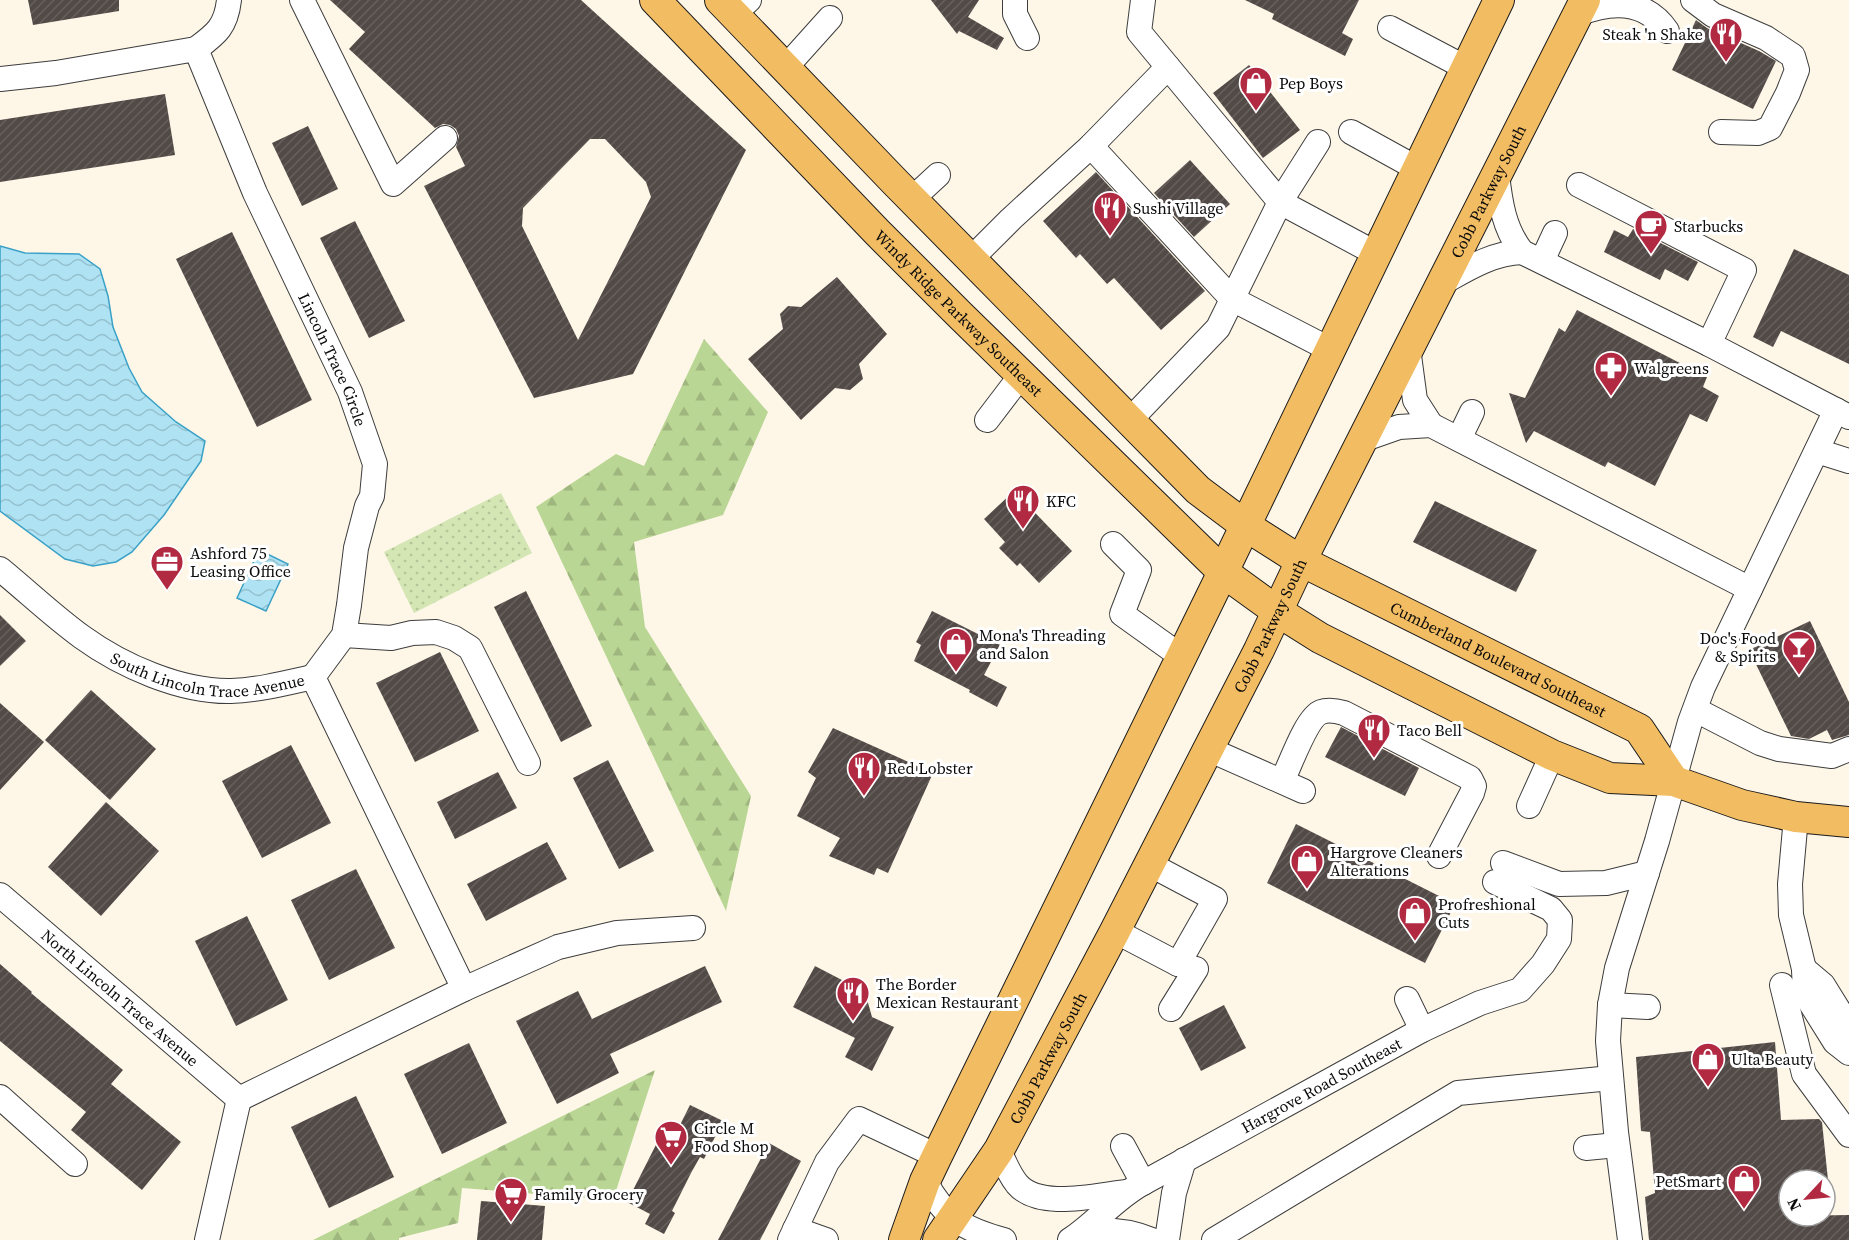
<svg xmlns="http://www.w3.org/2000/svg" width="1849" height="1240" font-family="'Source Serif 4',serif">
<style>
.forest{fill:url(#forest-firs)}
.park{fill:url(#park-dots)}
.water{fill:url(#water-waves);stroke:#3aa1c6;stroke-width:1.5}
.building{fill:url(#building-hatch);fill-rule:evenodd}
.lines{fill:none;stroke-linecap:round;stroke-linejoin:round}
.minor-casing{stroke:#3d3d3d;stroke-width:26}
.major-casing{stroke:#1b1b1b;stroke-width:32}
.minor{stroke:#fff;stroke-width:24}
.major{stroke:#f2bc63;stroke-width:30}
.labels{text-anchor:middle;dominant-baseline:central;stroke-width:6;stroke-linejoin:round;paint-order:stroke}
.poi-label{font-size:16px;fill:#0a0a0a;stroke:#fff;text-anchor:start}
.street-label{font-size:16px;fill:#0a0a0a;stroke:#fff}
</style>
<defs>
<pattern id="forest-firs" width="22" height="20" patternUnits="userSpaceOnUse" patternTransform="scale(1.5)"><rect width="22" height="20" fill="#bad694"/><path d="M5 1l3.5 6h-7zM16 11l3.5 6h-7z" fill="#9fb67e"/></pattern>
<pattern id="park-dots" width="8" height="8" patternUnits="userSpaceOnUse" patternTransform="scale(1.5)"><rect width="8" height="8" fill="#d4e6b4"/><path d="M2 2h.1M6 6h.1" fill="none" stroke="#b5c499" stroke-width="1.8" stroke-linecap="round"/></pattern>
<pattern id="water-waves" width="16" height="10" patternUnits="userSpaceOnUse" patternTransform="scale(1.5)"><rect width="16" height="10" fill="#afe2f3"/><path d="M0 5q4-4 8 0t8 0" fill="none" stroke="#95c1cf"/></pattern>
<pattern id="building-hatch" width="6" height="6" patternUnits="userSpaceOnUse" patternTransform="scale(1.5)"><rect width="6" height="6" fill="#524a47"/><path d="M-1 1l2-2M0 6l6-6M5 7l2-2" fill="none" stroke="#66605d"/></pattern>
</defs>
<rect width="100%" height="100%" fill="#fef7e8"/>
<g class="forest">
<polygon points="704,339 768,412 723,515 634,542 645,627 751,796 726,911 536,507 616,454 644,466"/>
<polygon points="655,1070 613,1200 462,1188 458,1223 399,1238 399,1240 313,1240"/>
</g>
<polygon class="park" points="501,493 532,553 414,613 384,552"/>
<g class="water">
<polygon points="0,246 25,253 79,254 100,269 108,296 113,327 129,368 142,392 176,422 205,441 201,461 164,515 132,552 116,562 93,566 65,559 0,511"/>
<polygon points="259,550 288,564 266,611 237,598"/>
</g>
<g class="building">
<polygon points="28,0 119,0 119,11 33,25"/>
<path d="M330,0H581L746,150L633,374L534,398L424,186L465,166L456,147L459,136L456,129L450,125L443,124L435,128L349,49L365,32ZM590,139H605L646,182L651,197L578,340L522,226L523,208Z"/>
<polygon points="931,0 979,0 968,17 1004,38 997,50 959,31 957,34"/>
<polygon points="1245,0 1359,0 1342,33 1353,39 1345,56 1272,19 1274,14"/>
<polygon points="1696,20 1707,28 1759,51 1776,61 1753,109 1672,70"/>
<polygon points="1249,65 1300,130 1263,158 1213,93"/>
<polygon points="165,94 175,155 0,182 0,120"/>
<polygon points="308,126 338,189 302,206 272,143"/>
<polygon points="1190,160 1230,204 1194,237 1154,193"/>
<polygon points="1096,172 1205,291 1161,330 1114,278 1107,284 1080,254 1076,258 1043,221"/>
<polygon points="355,221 405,321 369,338 320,238"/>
<polygon points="1633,229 1698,262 1688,281 1665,269 1660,280 1604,252 1614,230 1628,237"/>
<polygon points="232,232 312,400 257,427 176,259"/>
<polygon points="1794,249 1849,275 1849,364 1781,331 1773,347 1753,337"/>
<polygon points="837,277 887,334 859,364 863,379 850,390 835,388 801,420 748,359 783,329 780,314 788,306 801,307"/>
<polygon points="1577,310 1707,377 1703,387 1719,396 1707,422 1690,414 1655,486 1608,462 1605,467 1534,431 1526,443 1509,393 1525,398 1559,328 1565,332"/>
<polygon points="1014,491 1072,551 1039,583 1020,563 1017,566 999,548 1005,542 984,519"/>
<polygon points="1435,501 1537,550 1516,592 1413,542"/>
<polygon points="526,591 592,726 561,742 494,607"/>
<polygon points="932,611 1000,645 984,675 1007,687 997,707 969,692 970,690 914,661 921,645 916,642"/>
<polygon points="0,615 26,641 0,666"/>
<polygon points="1810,621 1849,702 1849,735 1832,740 1827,730 1809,739 1791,736 1749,650"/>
<polygon points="440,652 479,731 415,762 376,683"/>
<polygon points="91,690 156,749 110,800 45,740"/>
<polygon points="0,703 44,742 0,790"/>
<polygon points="1341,727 1419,768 1405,796 1325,757"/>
<polygon points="833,728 933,773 888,873 877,868 874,875 829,856 840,838 797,816 816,778 808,772"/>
<polygon points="291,745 331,823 262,858 222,781"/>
<polygon points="608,760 654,851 619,869 573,778"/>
<polygon points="498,772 517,808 455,839 437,802"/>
<polygon points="106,802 159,851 101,916 48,867"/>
<polygon points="1296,824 1455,904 1425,963 1267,883"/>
<polygon points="547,842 567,879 486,921 467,884"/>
<polygon points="356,869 395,948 329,980 291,900"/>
<polygon points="247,916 288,1000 236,1026 195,941"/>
<polygon points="0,964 32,992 31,993 123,1070 111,1084 181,1142 142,1190 71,1130 86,1112 0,1041"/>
<polygon points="705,966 722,1002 610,1054 619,1073 557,1104 516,1021 578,991 592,1019"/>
<polygon points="815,966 865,992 872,1017 894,1027 872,1071 845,1057 855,1038 793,1007"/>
<polygon points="1224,1005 1246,1048 1201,1071 1179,1028"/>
<polygon points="1775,1042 1781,1120 1819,1119 1822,1122 1828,1180 1789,1180 1789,1216 1849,1215 1849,1240 1649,1240 1645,1197 1655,1193 1650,1132 1641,1131 1636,1057"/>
<polygon points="469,1043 507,1123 442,1154 404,1074"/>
<polygon points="356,1096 394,1177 329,1208 291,1127"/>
<polygon points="690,1105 723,1121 704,1159 700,1157 691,1173 672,1211 675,1213 664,1234 645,1224 650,1214 627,1202 666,1125 677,1131"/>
<polygon points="769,1143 801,1161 760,1240 718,1240"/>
<polygon points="481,1201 545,1206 542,1240 477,1240"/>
</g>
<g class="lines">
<g class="minor-casing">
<g id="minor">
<polyline points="302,0 393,184 445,138"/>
<polyline points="1015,0 1015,14 1027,38"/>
<polyline points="1143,0 1139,32 1168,67"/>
<polyline points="1693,0 1713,15 1766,38 1793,56 1797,70 1788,93 1770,128 1758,133 1721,132"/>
<polyline points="734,14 749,0"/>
<path d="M1578,14C1613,0 1646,0 1667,31"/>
<polyline points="1390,28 1466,68"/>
<path d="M196,49C216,34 226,27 229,0"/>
<polyline points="786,67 830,18"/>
<path id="s1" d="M0,79L56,73L196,49L255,193L350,392L375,464L372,496L367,506L356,548L349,605L344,635L313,677"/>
<polyline points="1351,132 1418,169"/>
<polyline points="1091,146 1232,299 1331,350"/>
<path d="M1497,174C1500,202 1504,229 1522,252L1709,344L1849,417"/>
<polyline points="1579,185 1744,270 1709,344"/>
<polyline points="912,199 938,175"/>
<polyline points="970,260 1011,219 1091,146 1168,67 1280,202 1377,254"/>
<polyline points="1542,261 1555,233"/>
<path d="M1442,283C1467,269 1492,253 1522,252"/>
<polyline points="1408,348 1415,400 1431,425"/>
<polyline points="987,420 1022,374"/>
<polyline points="1129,421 1218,328 1280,202 1318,142"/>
<polyline points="1459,439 1472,412"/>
<polyline points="1362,440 1399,427 1431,425 1750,589"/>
<polyline points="1817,451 1849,461"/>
<polyline points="1113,544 1139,570 1122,614 1182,657"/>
<path id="s2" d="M0,569C27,591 53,616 82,637C122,666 181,692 231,691C259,690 286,683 313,677"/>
<polyline points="344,635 391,638 412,633 436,632 454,638 470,648 528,763"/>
<polyline points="313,677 464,989"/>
<polyline points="1696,710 1760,743 1779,749 1832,756 1849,749"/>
<polyline points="1208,749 1303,791"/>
<path d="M1282,781C1290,766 1306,718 1321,712C1329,709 1337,711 1344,713L1470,778L1474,786L1472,793L1439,856"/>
<polyline points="1529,806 1552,755"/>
<polyline points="1796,817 1790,884 1791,915 1804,969 1805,994 1835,1042 1849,1053"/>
<polyline points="1503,863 1559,884 1606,883 1647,873"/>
<polyline points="1149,864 1215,899 1178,964"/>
<path id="s3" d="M0,895L239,1099"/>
<polyline points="1115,931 1178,964 1196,969 1171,1009"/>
<polyline points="1804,969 1823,985 1849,1027"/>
<polyline points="1782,985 1804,1074 1849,1135"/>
<polyline points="1407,999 1422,1030"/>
<polyline points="1610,1005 1648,1007"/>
<polyline points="0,1097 75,1164"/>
<polyline points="239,1099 464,989 558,947 617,933 693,928"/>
<polyline points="1123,1146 1143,1183"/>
<polyline points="1586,1148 1617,1145"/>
<path d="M999,1150C1004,1162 1009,1174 1017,1184C1039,1210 1096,1195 1126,1192"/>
<path d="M925,1181C944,1218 965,1230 1004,1240"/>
<polyline points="795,1229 826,1240"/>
<path d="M1085,1230C1109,1229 1130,1231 1152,1240"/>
<polyline points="207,1240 239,1099"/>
<polyline points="790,1240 827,1162 859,1119 937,1156"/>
<path id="s4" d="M1070,1240C1096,1223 1115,1198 1143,1183L1422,1030L1480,1003L1520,990L1543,964L1559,939L1560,920L1551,909L1495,882"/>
<polyline points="1167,1240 1174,1193 1184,1160"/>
<polyline points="1214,1240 1458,1093 1611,1078"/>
<polyline points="1630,1240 1616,1132 1608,1041 1610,1005 1617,968 1657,841 1690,722 1703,687 1836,410"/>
</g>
</g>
<g class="major-casing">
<g id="major">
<path id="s5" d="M655,0L877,232L960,315L1223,572L1277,611L1320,638L1552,755L1610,778L1674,781L1742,805L1796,817L1849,822"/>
<path id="s6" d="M720,0L895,182L1198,490L1246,526L1301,561L1639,729L1674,781"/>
<polyline points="904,1240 925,1181 937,1156 1223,572 1499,0"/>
<path id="s7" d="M938,1240L999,1150L1115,931L1259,650L1301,561L1585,0"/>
</g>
</g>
<use href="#minor" class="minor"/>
<use href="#major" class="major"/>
</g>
<defs>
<g id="restaurant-pin" transform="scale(1.725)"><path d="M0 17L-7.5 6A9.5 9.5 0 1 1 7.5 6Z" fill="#b22942" stroke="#fff"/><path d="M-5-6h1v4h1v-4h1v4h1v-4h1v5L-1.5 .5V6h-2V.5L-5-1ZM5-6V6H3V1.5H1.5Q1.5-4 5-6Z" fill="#fff"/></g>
<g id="shop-pin" transform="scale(1.725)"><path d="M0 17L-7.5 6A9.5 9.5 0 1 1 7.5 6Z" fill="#b22942" stroke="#fff"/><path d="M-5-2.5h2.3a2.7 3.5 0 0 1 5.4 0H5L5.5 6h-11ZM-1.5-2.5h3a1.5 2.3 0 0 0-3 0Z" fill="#fff"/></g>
<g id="cafe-pin" transform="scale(1.725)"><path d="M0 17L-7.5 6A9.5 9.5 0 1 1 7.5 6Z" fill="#b22942" stroke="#fff"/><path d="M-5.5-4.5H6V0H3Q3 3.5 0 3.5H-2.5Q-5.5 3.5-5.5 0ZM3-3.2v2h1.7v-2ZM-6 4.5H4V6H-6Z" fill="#fff"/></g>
<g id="pharmacy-pin" transform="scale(1.725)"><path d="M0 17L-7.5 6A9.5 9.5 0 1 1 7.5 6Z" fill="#b22942" stroke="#fff"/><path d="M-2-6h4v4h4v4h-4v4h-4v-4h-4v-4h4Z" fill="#fff"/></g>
<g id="office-pin" transform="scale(1.725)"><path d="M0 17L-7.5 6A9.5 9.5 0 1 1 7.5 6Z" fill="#b22942" stroke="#fff"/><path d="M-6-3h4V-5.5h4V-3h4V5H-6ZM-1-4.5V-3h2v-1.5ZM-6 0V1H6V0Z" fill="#fff"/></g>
<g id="bar-pin" transform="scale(1.725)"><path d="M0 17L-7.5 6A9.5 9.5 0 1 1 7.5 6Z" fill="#b22942" stroke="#fff"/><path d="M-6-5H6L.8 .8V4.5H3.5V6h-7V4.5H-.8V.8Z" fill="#fff"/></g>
<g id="supermarket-pin" transform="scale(1.725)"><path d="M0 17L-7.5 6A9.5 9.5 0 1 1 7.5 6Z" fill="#b22942" stroke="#fff"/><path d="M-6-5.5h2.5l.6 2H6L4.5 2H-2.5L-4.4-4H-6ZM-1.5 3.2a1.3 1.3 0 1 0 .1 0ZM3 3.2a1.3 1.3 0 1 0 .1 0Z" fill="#fff"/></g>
</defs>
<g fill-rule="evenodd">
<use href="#restaurant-pin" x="1726" y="34"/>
<use href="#shop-pin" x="1256" y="83"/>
<use href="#restaurant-pin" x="1110" y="208"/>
<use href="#cafe-pin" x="1651" y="226"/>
<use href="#pharmacy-pin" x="1611" y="368"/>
<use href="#restaurant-pin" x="1023" y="501"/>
<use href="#office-pin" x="167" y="562"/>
<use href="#shop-pin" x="956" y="644"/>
<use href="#bar-pin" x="1799" y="647"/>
<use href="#restaurant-pin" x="1374" y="730"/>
<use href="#restaurant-pin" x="864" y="768"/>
<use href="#shop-pin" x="1307" y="861"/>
<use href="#shop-pin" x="1415" y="913"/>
<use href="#restaurant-pin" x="853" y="993"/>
<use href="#shop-pin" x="1708" y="1059"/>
<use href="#supermarket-pin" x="671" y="1137"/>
<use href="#shop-pin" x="1744" y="1181"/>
<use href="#supermarket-pin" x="511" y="1194"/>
</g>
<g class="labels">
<g class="poi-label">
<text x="1703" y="34" text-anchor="end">Steak 'n Shake</text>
<text x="1279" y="83">Pep Boys</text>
<text x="1133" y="208">Sushi Village</text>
<text x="1674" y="226">Starbucks</text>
<text x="1634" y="368">Walgreens</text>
<text x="1046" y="501">KFC</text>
<text x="190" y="553">Ashford 75<tspan x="190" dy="18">Leasing Office</tspan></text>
<text x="979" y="635">Mona's Threading<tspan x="979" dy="18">and Salon</tspan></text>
<text x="1776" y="638" text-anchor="end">Doc's Food<tspan x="1776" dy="18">&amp; Spirits</tspan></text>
<text x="1397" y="730">Taco Bell</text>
<text x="887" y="768">Red Lobster</text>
<text x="1330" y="852">Hargrove Cleaners<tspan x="1330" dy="18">Alterations</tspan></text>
<text x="1438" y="904">Profreshional<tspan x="1438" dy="18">Cuts</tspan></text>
<text x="876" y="984">The Border<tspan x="876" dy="18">Mexican Restaurant</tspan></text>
<text x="1731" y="1059">Ulta Beauty</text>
<text x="694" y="1128">Circle M<tspan x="694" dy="18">Food Shop</tspan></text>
<text x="1721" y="1181" text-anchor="end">PetSmart</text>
<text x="534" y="1194">Family Grocery</text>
</g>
<g class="street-label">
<text stroke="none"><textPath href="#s7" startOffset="1185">Cobb Parkway South</textPath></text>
<text stroke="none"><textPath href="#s5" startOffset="436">Windy Ridge Parkway Southeast</textPath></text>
<text stroke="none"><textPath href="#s1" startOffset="538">Lincoln Trace Circle</textPath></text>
<text stroke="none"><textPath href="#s7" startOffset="699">Cobb Parkway South</textPath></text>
<text stroke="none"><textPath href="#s6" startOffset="1030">Cumberland Boulevard Southeast</textPath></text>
<text stroke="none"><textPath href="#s2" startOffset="242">South Lincoln Trace Avenue</textPath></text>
<text stroke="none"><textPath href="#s3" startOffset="158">North Lincoln Trace Avenue</textPath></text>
<text stroke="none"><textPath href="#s7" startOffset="213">Cobb Parkway South</textPath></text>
<text stroke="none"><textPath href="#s4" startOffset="296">Hargrove Road Southeast</textPath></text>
</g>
</g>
<g transform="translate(1807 1198) rotate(244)"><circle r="28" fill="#ffffff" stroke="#9d9d9d" stroke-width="1.5"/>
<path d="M0-4.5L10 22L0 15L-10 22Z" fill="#b22942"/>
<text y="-9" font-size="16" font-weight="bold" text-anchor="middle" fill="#0a0a0a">N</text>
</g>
</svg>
